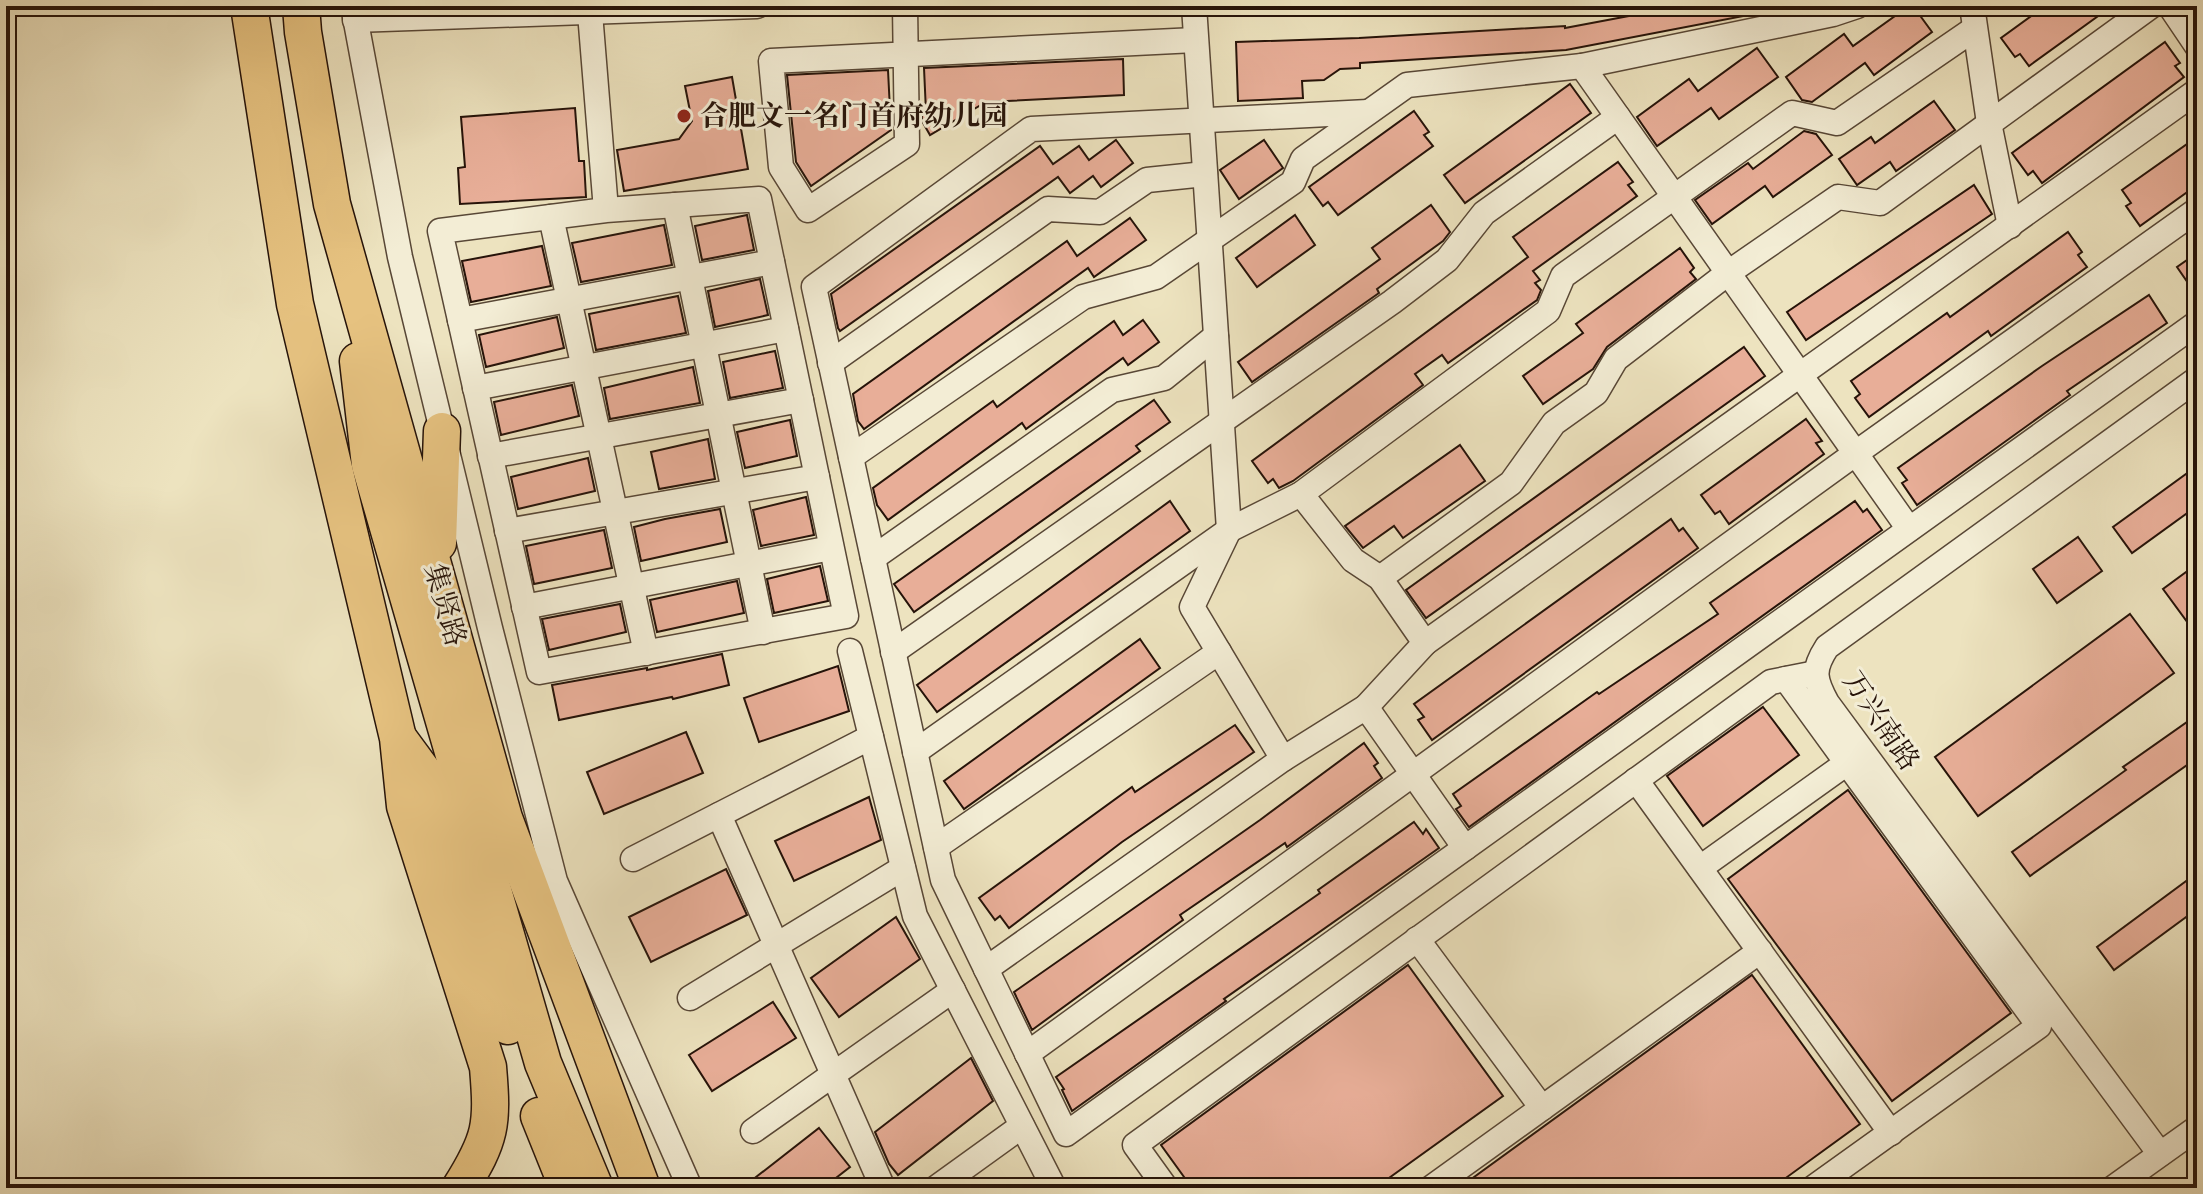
<svg xmlns="http://www.w3.org/2000/svg" width="2203" height="1194" font-family="Cardo,'Noto Serif SC',serif">
<style>
.building{fill:#e8ae98;stroke:#261309;stroke-width:2}
.lines{fill:none;stroke-linecap:round;stroke-linejoin:round}
.minor-casing{stroke:#584736;stroke-width:27}
.highway-casing{stroke:#261309;stroke-width:39}
.minor{stroke:#f3edd5;stroke-width:24}
.highway{stroke:#e6c280;stroke-width:36}
.poi-dot{fill:#8f2418;stroke:#f3edd5;stroke-width:3}
.labels{text-anchor:middle;dominant-baseline:central;stroke-width:6;stroke-linejoin:round;paint-order:stroke}
.poi-label{font-size:28px;font-weight:bold;fill:#261309;stroke:#f3edd5;text-anchor:start}
.street-label{font-size:28px;fill:#261309;stroke:#f3edd5}
</style>
<rect width="100%" height="100%" fill="#ede3bf"/>
<filter id="stains"><feTurbulence type="fractalNoise" baseFrequency=".0025" numOctaves="4"/><feColorMatrix values="0 0 0 0 .2 0 0 0 0 .09 0 0 0 0 .02 0 0 0 .5 -.17"/></filter>
<radialGradient id="worn" r=".72"><stop offset=".6" stop-color="#630" stop-opacity="0"/><stop offset="1" stop-color="#630" stop-opacity=".3"/></radialGradient>
<g class="building">
<polygon points="1682,6 1753,6 1754,14 1566,50 1360,63 1360,68 1340,69 1324,80 1302,81 1303,98 1238,101 1236,42 1359,38 1565,26 1565,28"/>
<polygon points="1909,6 1913,6 1932,32 1874,75 1865,63 1812,102 1802,100 1786,77 1844,34 1853,46"/>
<polygon points="2045,6 2112,6 2029,66 2020,54 2015,57 2001,38"/>
<polygon points="2165,42 2180,63 2175,66 2184,77 2042,183 2033,171 2028,175 2012,153"/>
<polygon points="1757,48 1778,77 1719,119 1711,108 1657,146 1637,117 1689,79 1698,91"/>
<polygon points="1123,59 1124,95 986,102 930,135 922,121 922,114 926,112 924,68"/>
<polygon points="888,70 891,130 811,186 796,162 787,75"/>
<polygon points="732,77 748,169 624,191 617,150 679,139 692,121 685,86"/>
<polygon points="1570,84 1591,113 1465,203 1444,175"/>
<polygon points="1934,101 1955,130 1896,171 1890,162 1857,185 1839,159 1871,137 1875,143"/>
<polygon points="575,108 579,161 584,161 586,197 460,204 458,168 465,167 461,117"/>
<polygon points="1414,111 1429,132 1424,135 1433,146 1338,215 1328,202 1323,206 1309,187"/>
<polygon points="1804,131 1816,134 1832,155 1773,197 1765,186 1712,224 1695,200 1748,163 1753,169"/>
<polygon points="2197,137 2197,185 2140,226 2126,206 2131,203 2122,190"/>
<polygon points="1116,140 1133,163 1101,187 1093,176 1070,193 1058,177 840,331 838,328 831,294 1040,146 1053,164 1079,146 1089,160"/>
<polygon points="1264,140 1283,168 1239,199 1220,170"/>
<polygon points="1618,162 1633,182 1628,185 1637,196 1533,271 1540,280 1535,283 1541,290 1537,300 1448,363 1442,355 1415,374 1423,385 1293,481 1279,488 1273,479 1268,483 1252,461 1528,257 1513,237"/>
<polygon points="1974,185 1992,214 1806,340 1787,312"/>
<polygon points="1431,205 1450,232 1443,241 1377,289 1379,293 1252,382 1238,362 1380,259 1372,248"/>
<polygon points="747,215 754,250 702,260 695,226"/>
<polygon points="1295,215 1315,245 1257,287 1236,258"/>
<polygon points="1130,218 1146,240 1094,277 1088,268 864,429 858,421 853,394 1067,241 1077,256"/>
<polygon points="664,225 672,265 581,282 572,243"/>
<polygon points="2068,232 2082,252 2078,255 2087,267 1991,336 1988,331 1869,417 1855,398 1860,394 1851,381 1947,313 1950,317"/>
<polygon points="542,246 551,286 471,302 462,261"/>
<polygon points="1680,248 1694,268 1690,272 1696,279 1607,347 1593,369 1543,404 1523,376 1583,333 1576,324"/>
<polygon points="2197,253 2197,296 2177,267"/>
<polygon points="760,279 768,315 715,327 708,291"/>
<polygon points="2149,295 2167,323 2067,391 2070,395 1917,505 1902,483 1907,480 1898,468 2042,366"/>
<polygon points="678,296 686,333 596,350 589,314"/>
<polygon points="557,317 564,348 486,367 479,335"/>
<polygon points="1143,320 1159,342 1128,365 1123,358 1026,429 1022,423 888,520 877,505 873,488 993,401 997,407 1114,321 1123,335"/>
<polygon points="1744,347 1765,376 1426,618 1406,590"/>
<polygon points="775,351 783,388 730,398 723,362"/>
<polygon points="693,367 700,403 610,419 604,388"/>
<polygon points="572,385 579,416 501,435 494,402"/>
<polygon points="1154,400 1170,422 1136,446 1140,451 914,612 894,584"/>
<polygon points="1806,419 1822,441 1816,443 1824,454 1729,524 1720,511 1715,514 1701,495"/>
<polygon points="790,420 797,456 745,468 737,432"/>
<polygon points="708,439 715,479 659,489 651,452"/>
<polygon points="1460,445 1485,481 1403,538 1394,526 1363,548 1345,526"/>
<polygon points="588,458 595,491 518,509 511,477"/>
<polygon points="2197,466 2197,506 2132,553 2113,527"/>
<polygon points="806,497 814,535 761,546 753,510"/>
<polygon points="1170,501 1190,531 937,712 917,685"/>
<polygon points="1855,501 1863,512 1867,509 1882,530 1469,827 1456,809 1461,806 1453,794 1597,692 1599,694 1718,614 1710,603"/>
<polygon points="720,509 727,542 641,561 634,527 665,519"/>
<polygon points="1671,519 1679,531 1683,528 1698,548 1432,740 1418,720 1424,717 1414,704"/>
<polygon points="604,530 612,568 534,584 526,546"/>
<polygon points="2078,537 2102,571 2057,603 2033,569"/>
<polygon points="2197,564 2197,616 2188,623 2163,589"/>
<polygon points="820,566 828,601 774,613 767,579"/>
<polygon points="737,581 744,613 657,632 650,600"/>
<polygon points="620,604 626,632 549,650 542,619"/>
<polygon points="2130,614 2174,673 1978,816 1935,757"/>
<polygon points="1140,639 1160,668 964,809 944,781"/>
<polygon points="722,654 729,685 673,699 672,697 559,720 552,685 647,668 647,670"/>
<polygon points="838,666 849,711 759,742 744,698"/>
<polygon points="1763,707 1799,755 1703,826 1667,776"/>
<polygon points="2197,715 2197,758 2030,876 2012,852 2126,770 2123,767"/>
<polygon points="1235,725 1254,752 1122,842 1009,928 1000,916 995,920 979,898 1132,787 1135,792"/>
<polygon points="686,732 703,773 604,814 587,772"/>
<polygon points="1364,743 1378,763 1374,766 1382,778 1287,847 1285,843 1180,915 1183,920 1032,1030 1014,992 1260,820"/>
<polygon points="1848,790 2011,1013 1892,1101 1728,879"/>
<polygon points="869,797 881,840 794,881 775,841"/>
<polygon points="1414,822 1423,834 1426,829 1439,848 1224,999 1226,1001 1072,1111 1062,1090 1064,1089 1056,1077 1320,893 1318,890"/>
<polygon points="726,869 747,915 651,962 629,917"/>
<polygon points="2197,873 2197,909 2114,970 2097,947"/>
<polygon points="896,917 920,959 839,1017 811,978"/>
<polygon points="1408,965 1503,1096 1375,1188 1192,1188 1161,1145"/>
<polygon points="1752,975 1860,1124 1772,1188 1459,1188"/>
<polygon points="773,1002 796,1038 712,1091 689,1055"/>
<polygon points="971,1058 993,1101 898,1175 889,1164 875,1132"/>
<polygon points="819,1128 850,1167 823,1188 742,1188"/>
</g>
<g class="lines">
<g class="minor-casing">
<g id="minor">
<polyline points="353,6 400,257 490,628 555,881 690,1188"/>
<polyline points="905,6 907,144 808,210 781,167 771,61 1195,40"/>
<polyline points="1194,6 1229,530 1192,607 1283,759 1366,707 1465,848 2197,323"/>
<polyline points="1972,6 1989,123 2010,226"/>
<polyline points="2170,6 2197,46"/>
<polyline points="590,13 606,210 759,199 846,616 539,672 440,231 606,210"/>
<polyline points="355,20 757,6"/>
<polyline points="1582,66 1833,14 1857,6"/>
<polyline points="1368,112 1031,129 814,287 943,880 1066,1134 1465,848"/>
<polyline points="675,205 763,632"/>
<polyline points="551,217 646,653"/>
<polyline points="460,320 772,262"/>
<polyline points="830,363 1048,209 1100,212 1147,180 1205,174"/>
<polyline points="475,388 786,329"/>
<polyline points="490,456 801,400"/>
<polyline points="851,457 1083,297 1156,277 1293,182 1303,159 1407,85 1582,66 1909,529"/>
<polyline points="1301,494 1353,560 1380,578 1425,643 1366,707"/>
<polyline points="507,531 817,477"/>
<polyline points="873,558 1112,390 1164,378 1216,336"/>
<polyline points="1380,578 1511,483 1554,423 1596,393 1616,359 1728,273 1838,197 1880,203 2151,6"/>
<polyline points="524,607 831,548"/>
<polyline points="1425,643 2197,91"/>
<polyline points="850,651 915,916 1054,1188"/>
<polyline points="893,652 1392,302 1447,260 1484,213 1618,117"/>
<polyline points="915,752 1229,530 1301,494 1548,311 1563,276 1792,113 1837,123 1974,29"/>
<polyline points="1636,780 1891,1133"/>
<polyline points="719,815 883,1188"/>
<polyline points="936,847 1219,652"/>
<polyline points="633,859 871,737"/>
<polyline points="1700,868 1847,763 1786,679"/>
<polyline points="1417,939 1542,1108"/>
<polyline points="986,969 1283,759"/>
<polyline points="690,998 903,868"/>
<polyline points="1027,1054 1856,453 2197,210"/>
<polyline points="753,1131 953,990"/>
<path d="M2160,1154L1827,703C1814,679 1812,670 1827,647L2197,379"/>
<polyline points="936,1188 1022,1126"/>
<polyline points="1166,1188 1135,1145 1771,682 1816,673"/>
<polyline points="1431,1188 1760,951"/>
<polyline points="1813,1188 2039,1026 1847,763"/>
<polyline points="2113,1188 2197,1128"/>
</g>
</g>
<g class="highway-casing">
<g id="highway">
<path d="M249,6L295,304L398,738L405,806L488,1067C493,1125 491,1139 460,1188"/>
<polyline points="301,6 303,32 332,204 504,818 642,1188"/>
<polyline points="358,361 370,465 543,1063 595,1188"/>
<polyline points="438,543 442,431"/>
<polyline points="399,739 427,777 508,1026"/>
<polyline points="539,1116 568,1188"/>
</g>
</g>
<use href="#minor" class="minor"/>
<use href="#highway" class="highway"/>
</g>
<circle class="poi-dot" cx="684" cy="116" r="8"/>
<g class="labels">
<g class="poi-label">
<text x="700" y="116">合肥文一名门首府幼儿园</text>
</g>
<g class="street-label">
<text transform="translate(445 605) rotate(74)">集贤路</text>
<text transform="translate(1881 721) rotate(56)">万兴南路</text>
</g>
</g>
<rect width="2203" height="1194" fill="none" stroke="#ede3bf" stroke-width="32"/>
<rect x="8" y="8" width="2187" height="1178" fill="none" stroke="#261309" stroke-width="4"/>
<rect x="16" y="16" width="2171" height="1162" fill="none" stroke="#261309" stroke-width="2"/>
<rect width="100%" height="100%" filter="url(#stains)"/>
<rect width="100%" height="100%" fill="url(#worn)"/>
</svg>
